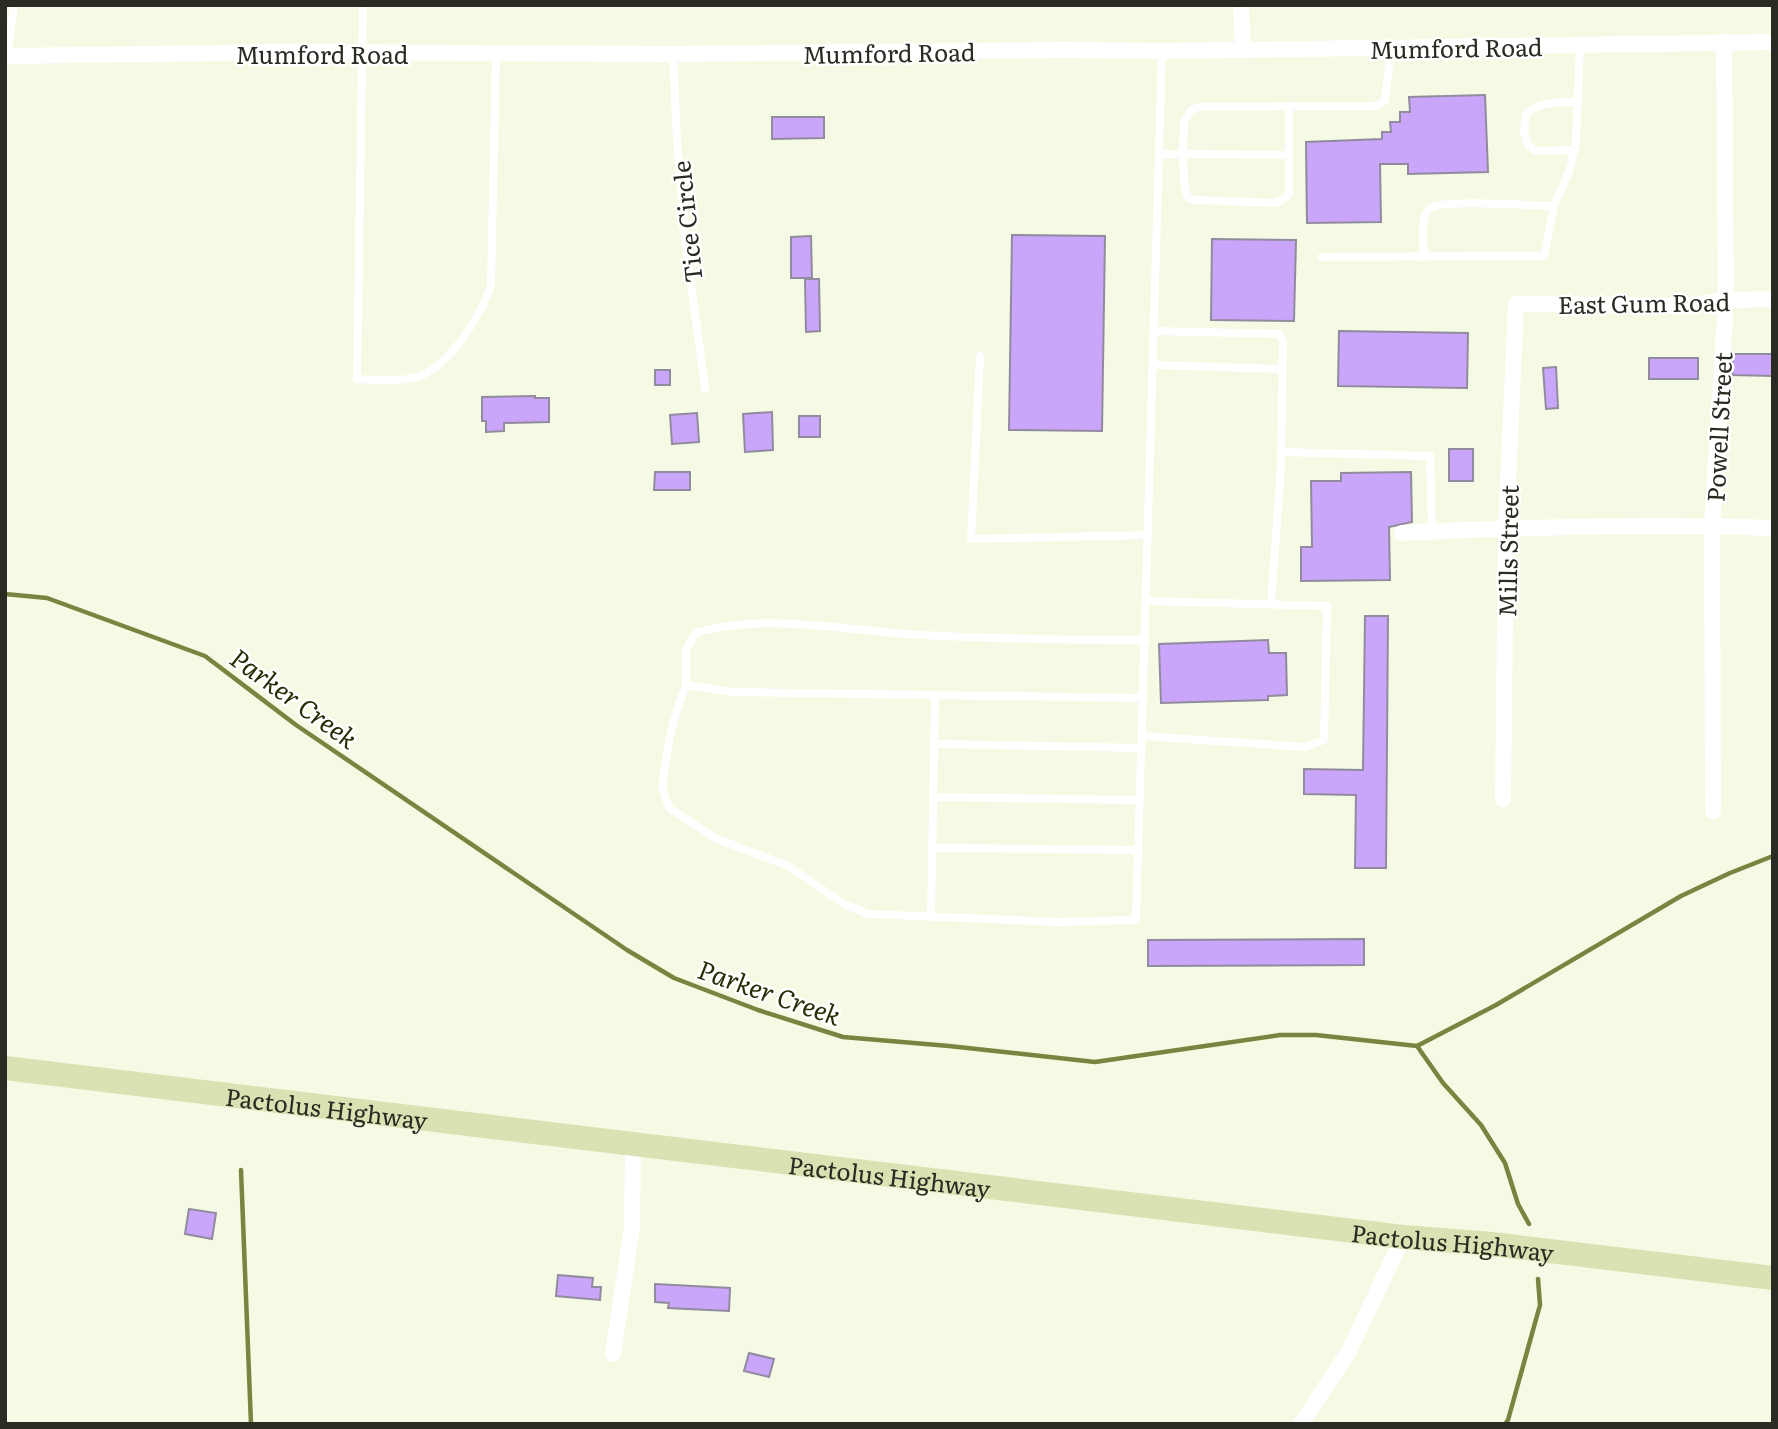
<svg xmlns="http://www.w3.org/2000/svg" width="1778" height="1429" font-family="Literata,serif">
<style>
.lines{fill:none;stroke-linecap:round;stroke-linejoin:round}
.stream{stroke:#78843f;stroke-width:4.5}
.building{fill:#c9a6f9;stroke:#928a9e;stroke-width:2}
.service{stroke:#fff;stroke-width:8}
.minor{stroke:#fff;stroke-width:16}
.primary{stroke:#d9e2b3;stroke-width:24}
.labels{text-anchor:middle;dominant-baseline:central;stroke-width:5;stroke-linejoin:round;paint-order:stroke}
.street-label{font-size:24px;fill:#2a2c23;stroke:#fff}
.water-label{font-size:26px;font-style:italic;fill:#272d04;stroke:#fff}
</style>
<rect width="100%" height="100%" fill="#f4fae3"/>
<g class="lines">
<g class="stream">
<polyline points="5,594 47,598 205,656 296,725 627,950 674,978 758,1010 843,1037 949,1046 1095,1062 1280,1035 1316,1035 1417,1046 1443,1083 1481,1125 1505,1163 1518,1204 1529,1224"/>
<polyline points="1417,1046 1496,1005 1681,896 1730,873 1773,856"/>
<polyline points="241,1170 251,1424"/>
<polyline points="1505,1424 1508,1420 1540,1305 1538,1279"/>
</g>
</g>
<g class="building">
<polygon points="1485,95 1488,172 1408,174 1408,164 1380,164 1381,222 1307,223 1306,142 1382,139 1382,132 1391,132 1390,122 1400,122 1400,112 1410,112 1409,97"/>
<polygon points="772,117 824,117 824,138 772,139"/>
<polygon points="1012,235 1105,236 1102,431 1009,430"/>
<polygon points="811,236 812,278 791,278 791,237"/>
<polygon points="1212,239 1296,240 1294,321 1211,320"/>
<polygon points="805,279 819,279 820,331 806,332"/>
<polygon points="1339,331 1468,333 1467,388 1338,386"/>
<polygon points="1733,354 1773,354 1773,376 1732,375"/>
<rect x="1649" y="358" width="49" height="21"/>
<polygon points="1556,367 1558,408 1546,409 1543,368"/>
<rect x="655" y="370" width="15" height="15"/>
<polygon points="535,396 535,398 549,398 549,422 504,423 504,431 486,432 486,421 482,421 482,397"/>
<polygon points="772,412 773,450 745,452 743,414"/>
<polygon points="697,413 699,442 672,444 670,415"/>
<rect x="799" y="416" width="21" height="21"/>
<rect x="1449" y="449" width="24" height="32"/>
<polygon points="655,472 690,472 690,490 654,490"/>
<polygon points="1411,472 1412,522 1389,527 1390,580 1301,581 1301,547 1312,547 1311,481 1341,481 1341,473"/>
<polygon points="1365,616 1388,616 1386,868 1355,868 1356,795 1304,794 1304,769 1363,770"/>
<polygon points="1268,640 1269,653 1286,653 1287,695 1268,696 1268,700 1161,703 1159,644"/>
<polygon points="1364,939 1364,965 1148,966 1148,940"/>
<polygon points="189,1209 216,1213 212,1239 185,1234"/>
<polygon points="558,1275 593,1278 592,1287 601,1287 600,1300 556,1296"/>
<polygon points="655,1284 730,1288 729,1311 668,1308 669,1303 655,1302"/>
<polygon points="749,1353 774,1359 769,1377 744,1371"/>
</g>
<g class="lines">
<g class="service">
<path d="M363,5L357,379C379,380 401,383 422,375C452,363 481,314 491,286L496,54"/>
<polyline points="673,54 677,140 685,237 705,389"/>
<polyline points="7,56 14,5"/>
<polyline points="1289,106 1289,194 1277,203 1194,200 1187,197 1184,181 1183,154 1289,155"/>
<path d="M1575,150L1535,151L1528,145L1524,131L1526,114C1539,101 1560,102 1578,102"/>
<polyline points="1159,155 1183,154 1184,122 1191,110 1201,107 1375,106 1385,101 1391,48"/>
<polyline points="1322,257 1544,256 1554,206 1570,169 1576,142 1580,45"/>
<path d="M1424,257C1424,243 1419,220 1429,209C1440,198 1534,206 1554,206"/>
<polyline points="1155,331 1279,334 1283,341 1281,466 1271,604"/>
<polyline points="980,356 971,539 1149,535"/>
<polyline points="1154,365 1282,369"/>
<polyline points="1281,452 1430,456 1432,532"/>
<path d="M1146,640C1066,640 986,639 906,634C836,629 763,613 695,633L686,650V685L677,710L669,740L662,787L669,808L715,838L788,866L844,904L868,914L1058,922L1136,920L1162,51"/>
<polyline points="686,685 732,692 1143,698"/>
<polyline points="1142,736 1305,747 1324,740 1327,606 1147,601"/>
<polyline points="934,744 1142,748"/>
<polyline points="933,797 1140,800"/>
<polyline points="933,848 1139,850"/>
<polyline points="931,917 935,696"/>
</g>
<g class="minor">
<polyline points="1241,5 1243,50"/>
<polyline points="5,56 286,52 673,54 1067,50 1162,51 1773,42"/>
<path d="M1402,533C1525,527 1649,523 1773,528"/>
<polyline points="1503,799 1506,528 1516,304 1684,306 1726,300 1773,299"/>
<polyline points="1713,811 1712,525 1726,300 1724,42"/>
<polyline points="613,1354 632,1227 633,1145"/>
<polyline points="1301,1424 1349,1351 1403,1237"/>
</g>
<path class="primary" id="s1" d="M5,1068L1403,1237L1492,1244L1773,1278"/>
</g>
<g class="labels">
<g class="street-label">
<text transform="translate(1456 47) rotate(-1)">Mumford Road</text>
<text transform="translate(889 52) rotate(-1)">Mumford Road</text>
<text x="322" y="53">Mumford Road</text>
<text transform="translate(686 222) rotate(-96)">Tice Circle</text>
<text transform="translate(1644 302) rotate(-1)">East Gum Road</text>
<text transform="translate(1718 427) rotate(-87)">Powell Street</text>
<text transform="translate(1507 551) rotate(-89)">Mills Street</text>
<text stroke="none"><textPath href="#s1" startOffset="324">Pactolus Highway</textPath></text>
<text stroke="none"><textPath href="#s1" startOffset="891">Pactolus Highway</textPath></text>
<text stroke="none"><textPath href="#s1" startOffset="1458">Pactolus Highway</textPath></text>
</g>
<g class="water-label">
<text transform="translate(295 697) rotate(36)">Parker Creek</text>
<text transform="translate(770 991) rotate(19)">Parker Creek</text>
</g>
</g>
<rect width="1778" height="1429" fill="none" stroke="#2a2c23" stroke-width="14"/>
</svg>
